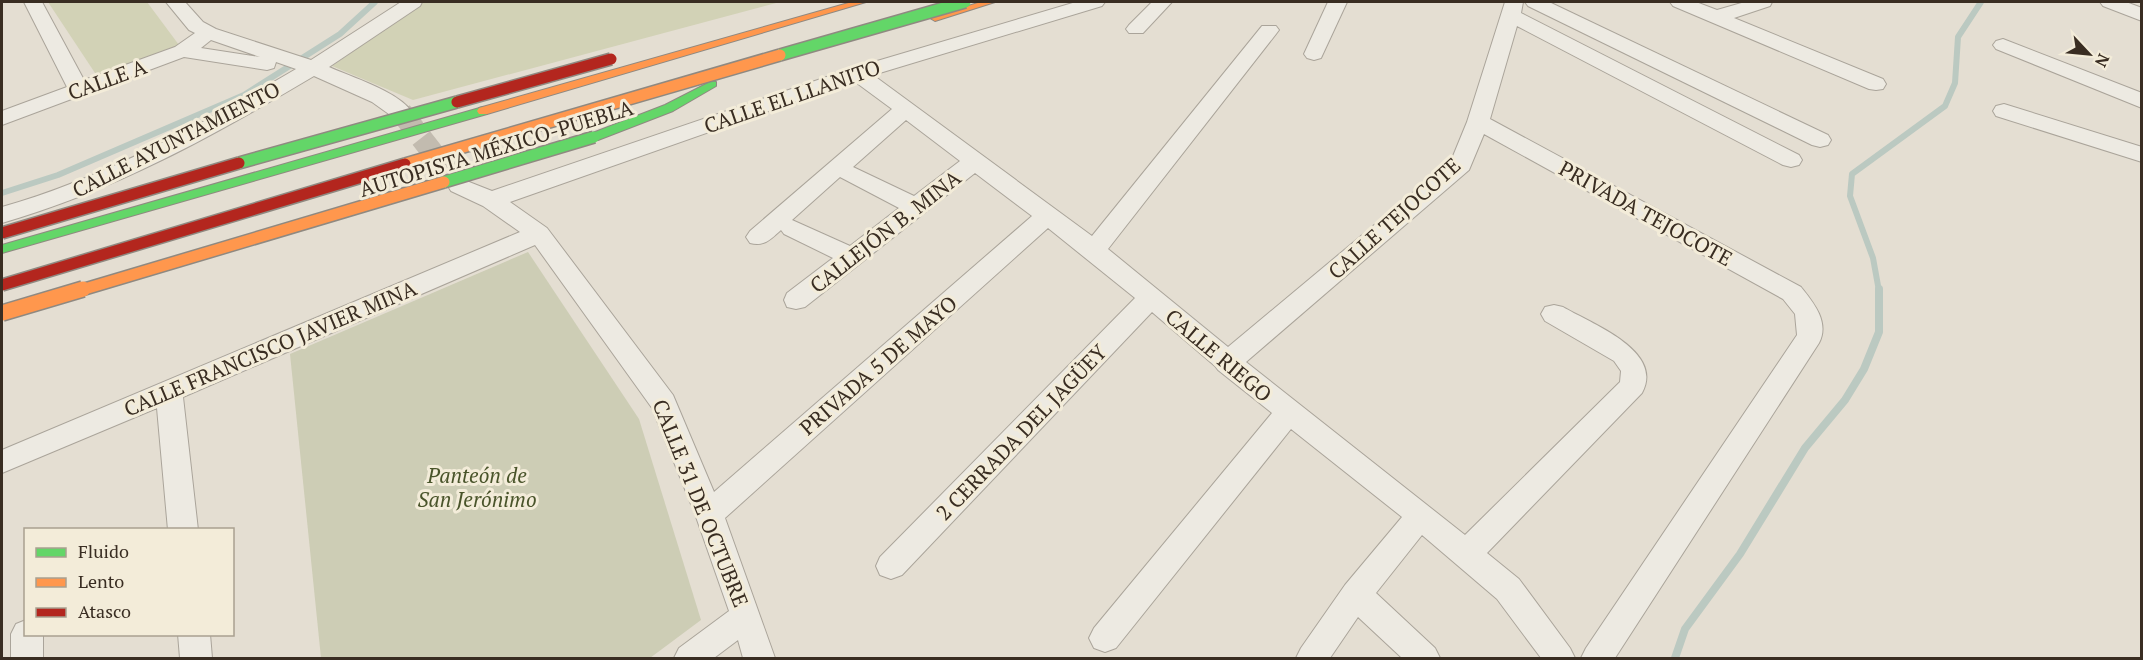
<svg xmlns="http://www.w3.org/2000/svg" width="2143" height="660" font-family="'PT Serif',serif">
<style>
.green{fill:#d2d2b6}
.cemetery{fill:#cdcdb5}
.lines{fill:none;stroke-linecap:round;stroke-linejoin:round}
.stream-far1{stroke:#bbc9c1;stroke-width:6}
.stream{stroke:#bbc9c1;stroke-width:8}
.street-tunnel{stroke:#c2bbaf;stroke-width:22;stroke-dasharray:22 11;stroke-linecap:butt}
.street-casing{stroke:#aaa49a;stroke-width:2}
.fast-casing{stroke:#8f8981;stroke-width:2}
.slow-casing{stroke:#8f8981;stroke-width:2}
.street{fill:#edeae2;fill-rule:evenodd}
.fast{fill:#63d668;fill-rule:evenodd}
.slow{fill:#ff974d;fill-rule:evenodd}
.fast-bridge-casing{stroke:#8f8981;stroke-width:14;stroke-linecap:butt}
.slow-bridge-far1-casing{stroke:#8f8981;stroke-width:14;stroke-linecap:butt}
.slow-bridge-casing{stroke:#8f8981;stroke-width:18;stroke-linecap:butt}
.jam-bridge-casing{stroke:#8f8981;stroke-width:14;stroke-linecap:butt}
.fast-bridge{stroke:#63d668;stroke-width:11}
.slow-bridge-far1{stroke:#ff974d;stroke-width:11}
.slow-bridge{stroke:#ff974d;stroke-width:15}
.jam-bridge{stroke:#b3261e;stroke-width:11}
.labels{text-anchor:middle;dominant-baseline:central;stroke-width:6;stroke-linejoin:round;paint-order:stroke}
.street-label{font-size:21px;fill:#392d22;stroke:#f3ecd9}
.park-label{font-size:21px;font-style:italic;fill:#49542a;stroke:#f3ecd9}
</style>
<rect width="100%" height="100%" fill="#e4ded2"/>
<g class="green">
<polygon points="48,2 147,2 179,45 97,76"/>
<polygon points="424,2 780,2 413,100 332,66"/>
</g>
<polygon class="cemetery" points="528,252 639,419 701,620 650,658 321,658 290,354"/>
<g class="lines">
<g class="stream-far1">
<polyline points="2,193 58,175 244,95 340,34 375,2"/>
<polyline points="1879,291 1873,258 1850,196 1852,174 1945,106 1955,83 1958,37 1981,2"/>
</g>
<polyline class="stream" points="1675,658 1685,629 1740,554 1805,448 1845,400 1864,369 1879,332 1879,289"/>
<polyline class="street-tunnel" points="401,112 447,171"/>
<g class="street-casing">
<g id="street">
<path d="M24,2H42L84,80L175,47L195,33L189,30L166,2H185L203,22L216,29L311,60L401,2H422L420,6L329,67C351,77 398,91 412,112L409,117L401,119L393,117L372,102L314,76C213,136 116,190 2,223V207C107,177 202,124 296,69L276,62L274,68L267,70L184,57L2,125V111L67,87ZM211,40L260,57L201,48Z"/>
<path d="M1076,2H1105L1102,6L873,75L1092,236L1262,26H1276L1279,30L1276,34L1108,249L1228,347L1451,161L1467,122L1505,2H1523L1521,13L1799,155L1802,160L1799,165L1791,167L1783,165L1517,26L1490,119L1801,287C1813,302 1830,322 1819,343L1615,658H1581L1586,648L1797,335L1795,314L1783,299L1484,134L1469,170L1246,362L1465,535L1620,382L1621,371L1614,361L1545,321L1541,314L1545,307L1554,305L1563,307C1592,324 1665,351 1642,393L1487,553L1519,579L1570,648L1575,658H1541L1497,599L1422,535L1376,593L1435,648L1440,658H1402L1358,617L1330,658H1296L1301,648L1345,585L1402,517L1291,429L1116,648L1105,652L1094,648L1089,638L1094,628L1272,413L1218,370L1215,366L1152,312L902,575L891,579L880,575L876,566L880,557L1135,298L1048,228L725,518L775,658H743L738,640L714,658H674L679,648L729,611L695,514L652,408L535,245L183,397L198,530H168L157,408L2,473V450L520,232L483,206L451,191L448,186L451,181L459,178L492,191L850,69ZM854,81L892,109L750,231L746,237L750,243C764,247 771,239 781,230L784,234L833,258L787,293L784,300L787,307L796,309L805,307L975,173L1032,216L714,492L673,395L547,228L510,202ZM906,120L960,161L914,196L853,167ZM840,177L899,208L850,246L792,220Z"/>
<polygon points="1152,2 1172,2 1143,33 1129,33 1126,29 1129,25"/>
<polygon points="1328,2 1347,2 1321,58 1314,60 1307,58 1304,54"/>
<polygon points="1525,2 1549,2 1828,135 1831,140 1828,145 1820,147 1812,145 1528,6"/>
<polygon points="1670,2 1696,2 1717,10 1745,2 1772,2 1770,6 1734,18 1883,79 1886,84 1883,89 1876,90 1869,89 1673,6"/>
<polygon points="2100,2 2126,2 2142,8 2142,21 2103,6"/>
<polygon points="2003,39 2142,93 2142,108 1996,49 1993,45 1996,41"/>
<polygon points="2004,104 2142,147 2142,162 1996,116 1993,111 1996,106"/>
<polygon points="26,620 26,634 43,634 43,658 11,658 11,634 16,624"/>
<polygon points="178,634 210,634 212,658 180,658"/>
</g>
</g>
<g class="fast-casing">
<g id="fast">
<polygon points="712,81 716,82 716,86 673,111 598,140 590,140 588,137 590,134 665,105"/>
<polygon points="483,107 487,108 487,114 2,253 2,245"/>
</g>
</g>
<g class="slow-casing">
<g id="slow">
<polygon points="852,2 866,2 487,114 479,114 477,111 479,108"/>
<polygon points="981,2 995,2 935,21 930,18"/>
</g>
</g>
<use href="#street" class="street"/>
<use href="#fast" class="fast"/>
<use href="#slow" class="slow"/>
<g class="fast-bridge-casing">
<g id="fast-bridge">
<polyline points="780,55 965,2"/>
<polyline points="239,163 457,102"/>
<polyline points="444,182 594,137"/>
</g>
</g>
<g class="slow-bridge-far1-casing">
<g id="slow-bridge-far1">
<polyline points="405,164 780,55"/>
<polyline points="78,291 444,182"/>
</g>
</g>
<g class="slow-bridge-casing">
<polyline id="slow-bridge" points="2,313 83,289"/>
</g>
<g class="jam-bridge-casing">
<g id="jam-bridge">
<polyline points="457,102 611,59"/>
<polyline points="2,233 239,163"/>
<polyline points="2,285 405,164"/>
</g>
</g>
<use href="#fast-bridge" class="fast-bridge"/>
<use href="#slow-bridge-far1" class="slow-bridge-far1"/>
<use href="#slow-bridge" class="slow-bridge"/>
<use href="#jam-bridge" class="jam-bridge"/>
</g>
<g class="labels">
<g class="street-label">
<text transform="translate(107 79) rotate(-20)">CALLE A</text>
<text transform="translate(792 96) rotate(-19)">CALLE EL LLANITO</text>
<text transform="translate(176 139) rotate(-27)">CALLE AYUNTAMIENTO</text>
<text transform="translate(496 148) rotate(-17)">AUTOPISTA MÉXICO-PUEBLA</text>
<text transform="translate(1646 213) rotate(29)">PRIVADA TEJOCOTE</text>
<text transform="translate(1394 218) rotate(-42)">CALLE TEJOCOTE</text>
<text transform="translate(885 231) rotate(-38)">CALLEJÓN B. MINA</text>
<text transform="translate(270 348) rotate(-23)">CALLE FRANCISCO JAVIER MINA</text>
<text transform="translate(1219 355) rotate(40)">CALLE RIEGO</text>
<text transform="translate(878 365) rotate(-41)">PRIVADA 5 DE MAYO</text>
<text transform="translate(1021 432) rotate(-46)">2 CERRADA DEL JAGÜEY</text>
<text transform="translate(701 503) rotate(68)">CALLE 31 DE OCTUBRE</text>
</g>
<g class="park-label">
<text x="477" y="475">Panteón de<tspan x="477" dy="24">San Jerónimo</tspan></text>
</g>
</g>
<rect width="2143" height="660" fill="none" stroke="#392d22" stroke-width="6"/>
<rect x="24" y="528" width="210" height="108" fill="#f3ecd9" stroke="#a9a090" stroke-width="1.5"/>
<rect x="36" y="548" width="30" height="9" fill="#63d668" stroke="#a9a090" stroke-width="1.5"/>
<text x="78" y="558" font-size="18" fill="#392d22">Fluido</text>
<rect x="36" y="578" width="30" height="9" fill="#ff974d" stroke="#a9a090" stroke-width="1.5"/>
<text x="78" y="588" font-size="18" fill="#392d22">Lento</text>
<rect x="36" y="608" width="30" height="9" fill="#b3261e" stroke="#a9a090" stroke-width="1.5"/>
<text x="78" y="618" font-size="18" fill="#392d22">Atasco</text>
<g transform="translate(2089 54) rotate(116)" stroke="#f3ecd9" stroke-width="4.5" paint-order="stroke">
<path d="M0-4.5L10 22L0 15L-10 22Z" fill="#392d22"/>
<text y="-9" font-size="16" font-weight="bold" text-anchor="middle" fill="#392d22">N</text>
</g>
</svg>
